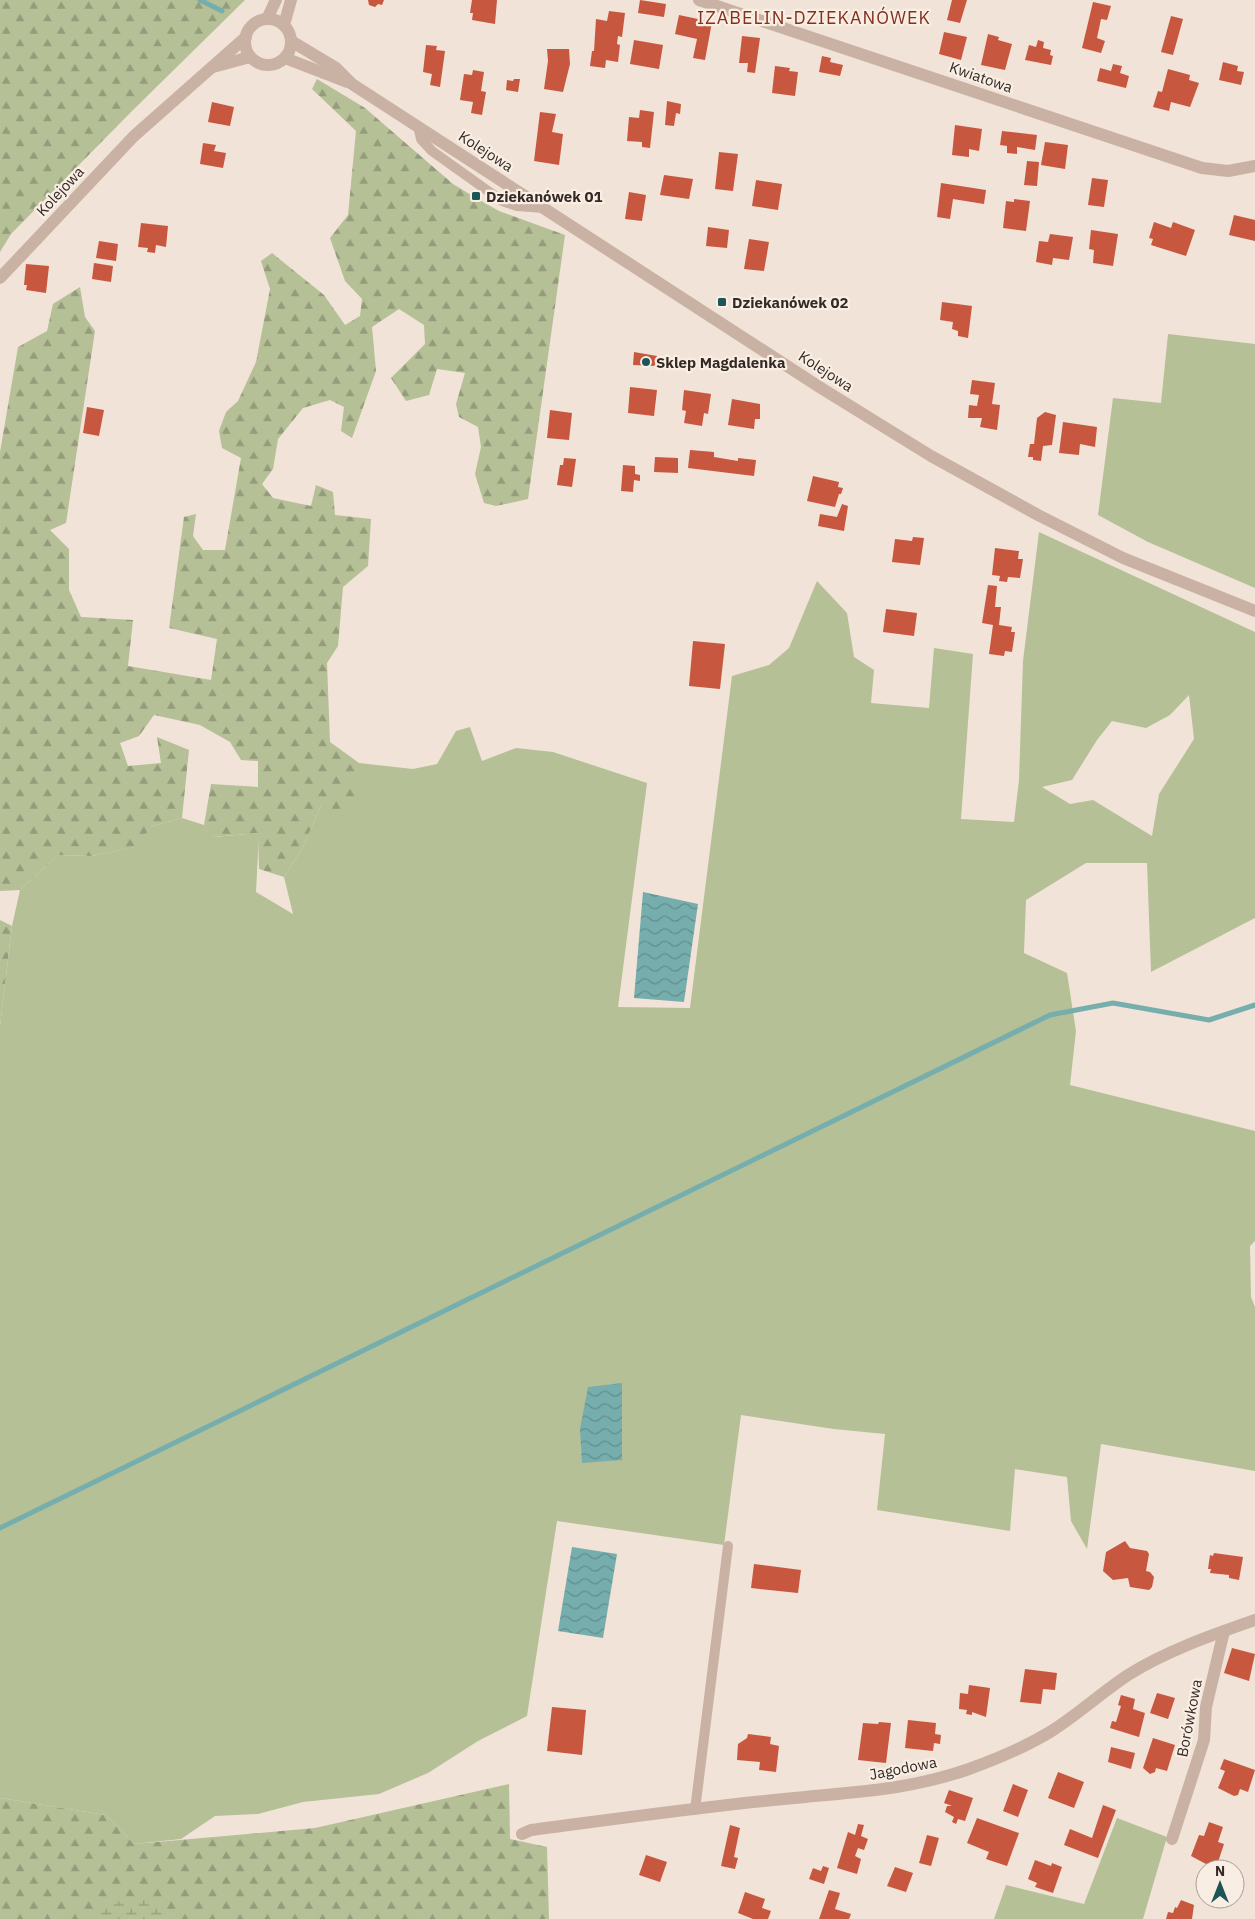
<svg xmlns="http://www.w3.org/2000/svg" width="1255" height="1919" font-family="'IBM Plex Sans',sans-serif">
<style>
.grass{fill:#b5c097;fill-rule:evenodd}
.forest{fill:url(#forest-firs)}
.wetland{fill:url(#wetland-marsh)}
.water{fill:url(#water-waves)}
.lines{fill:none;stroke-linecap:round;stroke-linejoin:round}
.stream{stroke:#76aead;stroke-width:5}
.building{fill:#c8573f}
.service{stroke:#c9b2a3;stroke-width:10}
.minor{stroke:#c9b2a3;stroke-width:12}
.poi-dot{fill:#1b5555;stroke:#f9eee3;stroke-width:2}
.labels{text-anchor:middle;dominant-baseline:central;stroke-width:4.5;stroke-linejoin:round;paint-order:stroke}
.street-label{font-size:15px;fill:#342925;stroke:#f9eee3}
.poi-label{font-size:15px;font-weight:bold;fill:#342925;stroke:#f9eee3;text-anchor:start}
.quarter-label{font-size:18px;letter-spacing:1px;fill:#84301e;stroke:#f9eee3}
</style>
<defs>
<pattern id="forest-firs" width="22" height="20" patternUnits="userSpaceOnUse" patternTransform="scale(1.25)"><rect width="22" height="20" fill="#b5c097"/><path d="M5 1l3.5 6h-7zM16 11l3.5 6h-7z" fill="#949c7b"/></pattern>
<pattern id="wetland-marsh" width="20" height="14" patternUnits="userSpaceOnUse" patternTransform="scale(1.25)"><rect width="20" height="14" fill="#b5c097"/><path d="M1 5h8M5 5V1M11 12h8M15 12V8" fill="none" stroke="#949c7b"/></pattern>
<pattern id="water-waves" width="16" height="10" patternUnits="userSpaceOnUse" patternTransform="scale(1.25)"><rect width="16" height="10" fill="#76aead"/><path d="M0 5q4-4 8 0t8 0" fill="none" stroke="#628e8d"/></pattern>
</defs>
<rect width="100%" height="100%" fill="#f1e3d7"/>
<g class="grass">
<polygon points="1168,334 1255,344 1255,588 1148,542 1098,515 1113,398 1161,403"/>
<path d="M1039,532L1255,632V918L1151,972L1147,863H1086L1026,900L1024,953L1067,973L1076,1031L1070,1085L1255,1131V1241L1250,1246L1251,1297L1255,1307V1471L1101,1444L1087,1549L1071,1521L1067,1477L1015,1469L1010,1531L877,1510L885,1434L834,1429L741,1415L724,1545L557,1521L527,1716L478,1741L428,1773L379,1794L303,1802L258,1814L215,1816L181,1839L134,1844L106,1815L0,1798V1026L12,926L20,890L58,855L92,856L134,847L152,826L182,818L204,825L213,837L259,833L256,892L293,914L284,877L303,847L322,803L359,804V763L413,769L437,764L456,731L470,727L482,761L516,748L553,752L647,783L618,1007L690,1008L732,676L769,665L789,648L817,581L847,613L854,657L874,670L871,703L929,708L934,648L973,654L961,819L1014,822L1019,780L1023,661ZM1189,695L1194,739L1159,794L1152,836L1093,800L1070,804L1042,787L1072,780L1097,740L1112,721L1146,728L1170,715Z"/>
<polygon points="1117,1818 1167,1837 1143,1919 994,1919 1006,1885 1084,1904"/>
</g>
<g class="forest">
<polygon points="0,0 245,0 131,112 11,234 0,252"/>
<polygon points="317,79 365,108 453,184 476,198 499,211 565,235 528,499 496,506 484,503 475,474 481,447 478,427 459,417 456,404 465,373 437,369 429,395 406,401 391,378 425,344 424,325 399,309 372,327 376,371 352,438 341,431 344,407 330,400 303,408 278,439 273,469 262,484 273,498 311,506 316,485 333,492 335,515 371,519 368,566 343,587 338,646 327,663 330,742 359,763 359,804 336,820 322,803 303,847 284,877 259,869 258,833 212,837 204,825 211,784 258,787 258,761 241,760 230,742 200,725 154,715 139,736 120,743 128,766 161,763 157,737 189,750 182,818 152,826 135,847 92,856 58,855 20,890 0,891 0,452 18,347 47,331 53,304 80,287 85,317 95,331 66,523 50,530 69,549 69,590 81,617 133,620 128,666 211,680 217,639 169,628 184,517 196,514 193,536 203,550 225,550 241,458 222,448 219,431 226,412 238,401 256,362 270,289 261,261 272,253 324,295 345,325 360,316 362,299 345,281 330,238 348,215 356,131 312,89"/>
<polygon points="0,920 12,926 0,1026"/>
<polygon points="509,1784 510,1839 547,1847 549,1919 0,1919 0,1798 106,1815 134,1844 315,1828"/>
</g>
<polygon class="wetland" points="149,1900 167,1919 68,1919 97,1919 106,1902"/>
<g class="water">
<polygon points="643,892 698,904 684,1002 634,998"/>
<polygon points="622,1383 622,1460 582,1463 580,1429 588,1387"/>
<polygon points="572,1547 617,1554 603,1638 558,1631"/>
</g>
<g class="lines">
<g class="stream">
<polyline points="200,0 222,11"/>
<polyline points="0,1528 1050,1015 1113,1003 1209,1020 1255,1005"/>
</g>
</g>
<g class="building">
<polygon points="368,0 384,0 382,5 378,4 375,7 369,5"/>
<polygon points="472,0 497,0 495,24 472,20 473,13 470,13"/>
<polygon points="640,0 666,4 664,17 638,13"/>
<polygon points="952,0 967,0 960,23 947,20"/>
<polygon points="1093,2 1111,6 1107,20 1101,19 1097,38 1105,41 1101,53 1082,48"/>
<polygon points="609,11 625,13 622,37 618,36 617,44 620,45 618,62 606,60 605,68 590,66 592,51 594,51 596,19 607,21"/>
<polygon points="679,15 712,22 705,60 693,58 697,39 675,34"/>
<polygon points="1171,16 1183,19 1173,55 1161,52"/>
<polygon points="944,32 967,37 961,60 939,54"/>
<polygon points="988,34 999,37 998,40 1012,44 1005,70 981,65"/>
<polygon points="742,36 760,38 755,73 747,72 748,63 739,63"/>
<polygon points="634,40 663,45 659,69 630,64"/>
<polygon points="1038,40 1044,42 1043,48 1051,50 1050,55 1053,56 1051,65 1025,60 1029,45 1036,47"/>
<polygon points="426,45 437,46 436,50 445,51 440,87 430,85 432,74 423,72"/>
<polygon points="547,49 569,49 570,64 563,92 544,89 548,61"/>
<polygon points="822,56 831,58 830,62 843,65 840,76 819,72"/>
<polygon points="1223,62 1238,66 1237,71 1244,72 1241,85 1219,80"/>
<polygon points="1113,64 1122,66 1120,73 1129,76 1126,88 1097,81 1100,68 1111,71"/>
<polygon points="775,66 790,68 789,71 798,72 795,96 772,93"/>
<polygon points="1168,69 1190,75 1189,80 1199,83 1190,107 1171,102 1169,111 1153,107 1158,91 1162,92"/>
<polygon points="473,70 484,72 481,91 486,92 482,115 471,113 473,102 460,100 464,74 472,75"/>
<polygon points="514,79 520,79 518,92 506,90 507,80 513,81"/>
<polygon points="667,101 681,104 680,114 676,113 674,126 665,125"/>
<polygon points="212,102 234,107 230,126 208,122"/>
<polygon points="640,110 654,112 650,148 642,147 642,142 627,141 629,117 639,118"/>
<polygon points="540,112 556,114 552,132 563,134 559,165 534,161"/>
<polygon points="955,125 982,129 979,151 969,149 969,157 952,155"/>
<polygon points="1002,131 1037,135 1035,150 1017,147 1017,154 1007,153 1007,146 1000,145"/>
<polygon points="1045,142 1068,145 1065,169 1041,165"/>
<polygon points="203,143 216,145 214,151 226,153 223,168 200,164"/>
<polygon points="719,152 738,154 733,191 715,189"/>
<polygon points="1027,161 1039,162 1037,186 1024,185"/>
<polygon points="664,175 693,179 689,199 660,195"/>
<polygon points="1092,178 1108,180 1104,207 1088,205"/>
<polygon points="756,180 782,184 778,210 752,206"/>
<polygon points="941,183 986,190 984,204 953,199 950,219 937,217"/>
<polygon points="629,192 646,195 642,221 625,219"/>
<polygon points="1014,199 1030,201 1026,231 1003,228 1006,201 1014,202"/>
<polygon points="1234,215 1255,220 1255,241 1229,235"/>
<polygon points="1154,222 1171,228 1173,222 1195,230 1186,256 1151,245 1153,239 1149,238"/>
<polygon points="141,223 168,226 166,247 156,245 155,253 147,252 148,248 138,247"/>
<polygon points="708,227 729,230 727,248 706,246"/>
<polygon points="1091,230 1118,234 1113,266 1093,263 1094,250 1089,249"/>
<polygon points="1050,234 1073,237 1069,260 1053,258 1052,265 1036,262 1039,241 1048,242"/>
<polygon points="749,239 769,242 764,271 744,269"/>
<polygon points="99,241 118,244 116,261 96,258"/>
<polygon points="94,263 113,266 111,282 92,279"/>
<polygon points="26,264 49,266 46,293 26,290 27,285 24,285"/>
<polygon points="942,302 972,306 968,338 958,336 958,331 952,329 953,322 940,320"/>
<polygon points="634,352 657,356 655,366 633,365"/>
<polygon points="972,380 995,383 992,404 1000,405 997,430 980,427 982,418 968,418 969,405 977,406 979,395 970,394"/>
<polygon points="630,387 657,390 654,416 628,413"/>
<polygon points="684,390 711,394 708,414 704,413 702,426 684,423 686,411 682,410"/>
<polygon points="732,399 760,404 760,419 755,419 754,429 728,425"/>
<polygon points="87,407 104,410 99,436 83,433"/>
<polygon points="550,410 572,413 569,440 547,438"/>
<polygon points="1045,412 1056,415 1052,445 1043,446 1041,461 1033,460 1033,457 1028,457 1030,444 1034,444 1037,418"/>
<polygon points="1063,422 1097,427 1095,447 1080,444 1079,455 1059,453"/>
<polygon points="690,450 714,452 714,457 738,461 738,458 756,460 754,476 688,468"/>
<polygon points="655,457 678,458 678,473 654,472"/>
<polygon points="564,458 576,459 572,487 557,485 560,465 563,465"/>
<polygon points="623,465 635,466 635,474 640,475 640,481 634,480 633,492 621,491"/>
<polygon points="813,476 839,482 838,487 843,488 841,494 839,494 835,507 807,501"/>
<polygon points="842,504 848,506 844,531 818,526 820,514 837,517"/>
<polygon points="913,537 924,538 920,565 892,562 895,539 912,541"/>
<polygon points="995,548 1019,551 1018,559 1023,559 1020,578 1008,577 1007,582 999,581 1000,576 992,575"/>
<polygon points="988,585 997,586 995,607 1001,607 999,625 1012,627 1011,632 1015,632 1012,652 1005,651 1004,656 989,654 993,625 982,623"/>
<polygon points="886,609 917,613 914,636 883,632"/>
<polygon points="693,641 725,644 720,689 689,686"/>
<polygon points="1125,1541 1130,1548 1147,1551 1149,1554 1146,1571 1150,1572 1154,1577 1152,1587 1149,1590 1130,1587 1128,1578 1113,1580 1103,1571 1106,1552"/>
<polygon points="1214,1553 1243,1557 1239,1580 1229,1578 1229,1575 1210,1573 1211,1569 1208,1569 1210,1555 1213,1556"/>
<polygon points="754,1564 801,1570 798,1593 751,1588"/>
<polygon points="1232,1648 1255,1654 1249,1681 1224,1673"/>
<polygon points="1025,1669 1057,1673 1055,1690 1043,1689 1041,1704 1020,1702"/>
<polygon points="969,1685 990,1688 986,1717 972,1712 972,1715 966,1714 967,1710 959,1709 960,1693 968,1694"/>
<polygon points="1157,1693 1175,1698 1168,1719 1150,1713"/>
<polygon points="1121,1695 1135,1699 1133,1709 1145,1713 1139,1737 1110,1728 1112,1721 1116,1722 1121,1706 1118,1705"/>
<polygon points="552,1707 586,1710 582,1755 547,1751"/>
<polygon points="908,1720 936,1723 935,1734 941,1735 940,1744 934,1743 933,1751 905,1748"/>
<polygon points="879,1722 891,1723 886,1763 858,1760 863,1723 878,1724"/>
<polygon points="748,1734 771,1737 770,1744 779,1746 776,1772 759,1770 760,1762 737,1760 738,1744 747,1738"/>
<polygon points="1153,1738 1175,1745 1167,1771 1156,1768 1155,1772 1150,1774 1143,1768"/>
<polygon points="1111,1747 1135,1753 1131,1769 1108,1762"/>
<polygon points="1224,1759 1255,1770 1248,1792 1240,1789 1238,1795 1234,1796 1218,1788 1225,1771 1220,1769"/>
<polygon points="1058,1772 1084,1782 1074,1808 1048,1798"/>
<polygon points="1013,1784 1028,1790 1018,1817 1003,1811"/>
<polygon points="949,1790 973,1798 965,1821 958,1819 956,1824 952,1822 954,1817 945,1812 947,1806 952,1806 944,1803"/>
<polygon points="1103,1805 1116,1810 1098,1858 1064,1845 1070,1829 1092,1838"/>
<polygon points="977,1818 1019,1833 1007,1866 986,1859 989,1852 967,1843"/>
<polygon points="1209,1822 1223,1827 1218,1842 1224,1844 1217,1865 1210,1863 1206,1864 1191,1856 1199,1835 1204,1836"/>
<polygon points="858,1824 864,1825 861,1836 868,1839 864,1850 858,1848 855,1856 861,1859 857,1874 837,1868 848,1832 855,1835"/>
<polygon points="730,1825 740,1828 734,1857 738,1858 735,1869 721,1866"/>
<polygon points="927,1835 939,1838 931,1866 919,1863"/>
<polygon points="646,1855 667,1862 660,1882 639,1875"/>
<polygon points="1035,1860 1051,1866 1052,1863 1062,1867 1053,1893 1035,1887 1037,1883 1028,1879"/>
<polygon points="823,1866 829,1868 824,1884 809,1879 813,1868 821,1871"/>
<polygon points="895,1867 913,1873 906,1892 887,1886"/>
<polygon points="829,1890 840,1893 835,1909 851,1914 849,1919 819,1919"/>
<polygon points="745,1892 765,1899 762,1908 771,1911 768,1919 753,1919 738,1913"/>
<polygon points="1181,1900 1194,1905 1192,1919 1166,1919 1168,1912 1173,1913 1175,1907 1177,1908"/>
</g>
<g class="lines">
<g class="service">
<polyline points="418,126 421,139 432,151 502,201 517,206 544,208"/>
<polyline points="695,1810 728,1546"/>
</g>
<g class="minor">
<polyline points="699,0 1202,168 1228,171 1255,166"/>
<circle cx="268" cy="42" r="23"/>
<polyline points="267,19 276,0"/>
<polyline points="284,25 291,0"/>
<polyline points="291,41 336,68 352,84 821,388 931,456 1038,515 1123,558 1255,611"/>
<polyline points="285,58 347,82"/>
<polyline points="213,67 250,57"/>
<polyline points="0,278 134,136 246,37"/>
<path d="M522,1834L531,1830C615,1819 699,1807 784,1799C849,1792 907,1791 969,1769C997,1759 1025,1747 1050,1732C1077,1715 1101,1693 1128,1675C1166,1651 1212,1635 1255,1620"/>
<polyline points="1172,1839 1204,1740 1206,1707 1224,1631"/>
</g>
</g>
<g class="poi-dot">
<rect x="471" y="191" width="10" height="10" rx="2.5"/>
<rect x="717" y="297" width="10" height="10" rx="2.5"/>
<circle cx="646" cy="362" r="5"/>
</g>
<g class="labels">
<g class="street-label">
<text transform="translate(981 77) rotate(19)">Kwiatowa</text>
<text transform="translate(486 151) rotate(33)">Kolejowa</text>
<text transform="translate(60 191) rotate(-47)">Kolejowa</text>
<text transform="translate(826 371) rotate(33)">Kolejowa</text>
<text transform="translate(1189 1718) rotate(-79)">Borówkowa</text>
<text transform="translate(903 1768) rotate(-11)">Jagodowa</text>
</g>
<g class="poi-label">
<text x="486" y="196">Dziekanówek 01</text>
<text x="732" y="302">Dziekanówek 02</text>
<text x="656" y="362">Sklep Magdalenka</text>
</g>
<g class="quarter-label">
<text x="814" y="17">IZABELIN-DZIEKANÓWEK</text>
</g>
</g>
<g transform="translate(1220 1884)"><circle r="24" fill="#f9eee3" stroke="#aa9f97"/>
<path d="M0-4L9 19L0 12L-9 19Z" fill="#1b5555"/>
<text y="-8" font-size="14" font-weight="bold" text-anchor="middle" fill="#342925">N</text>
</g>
</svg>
